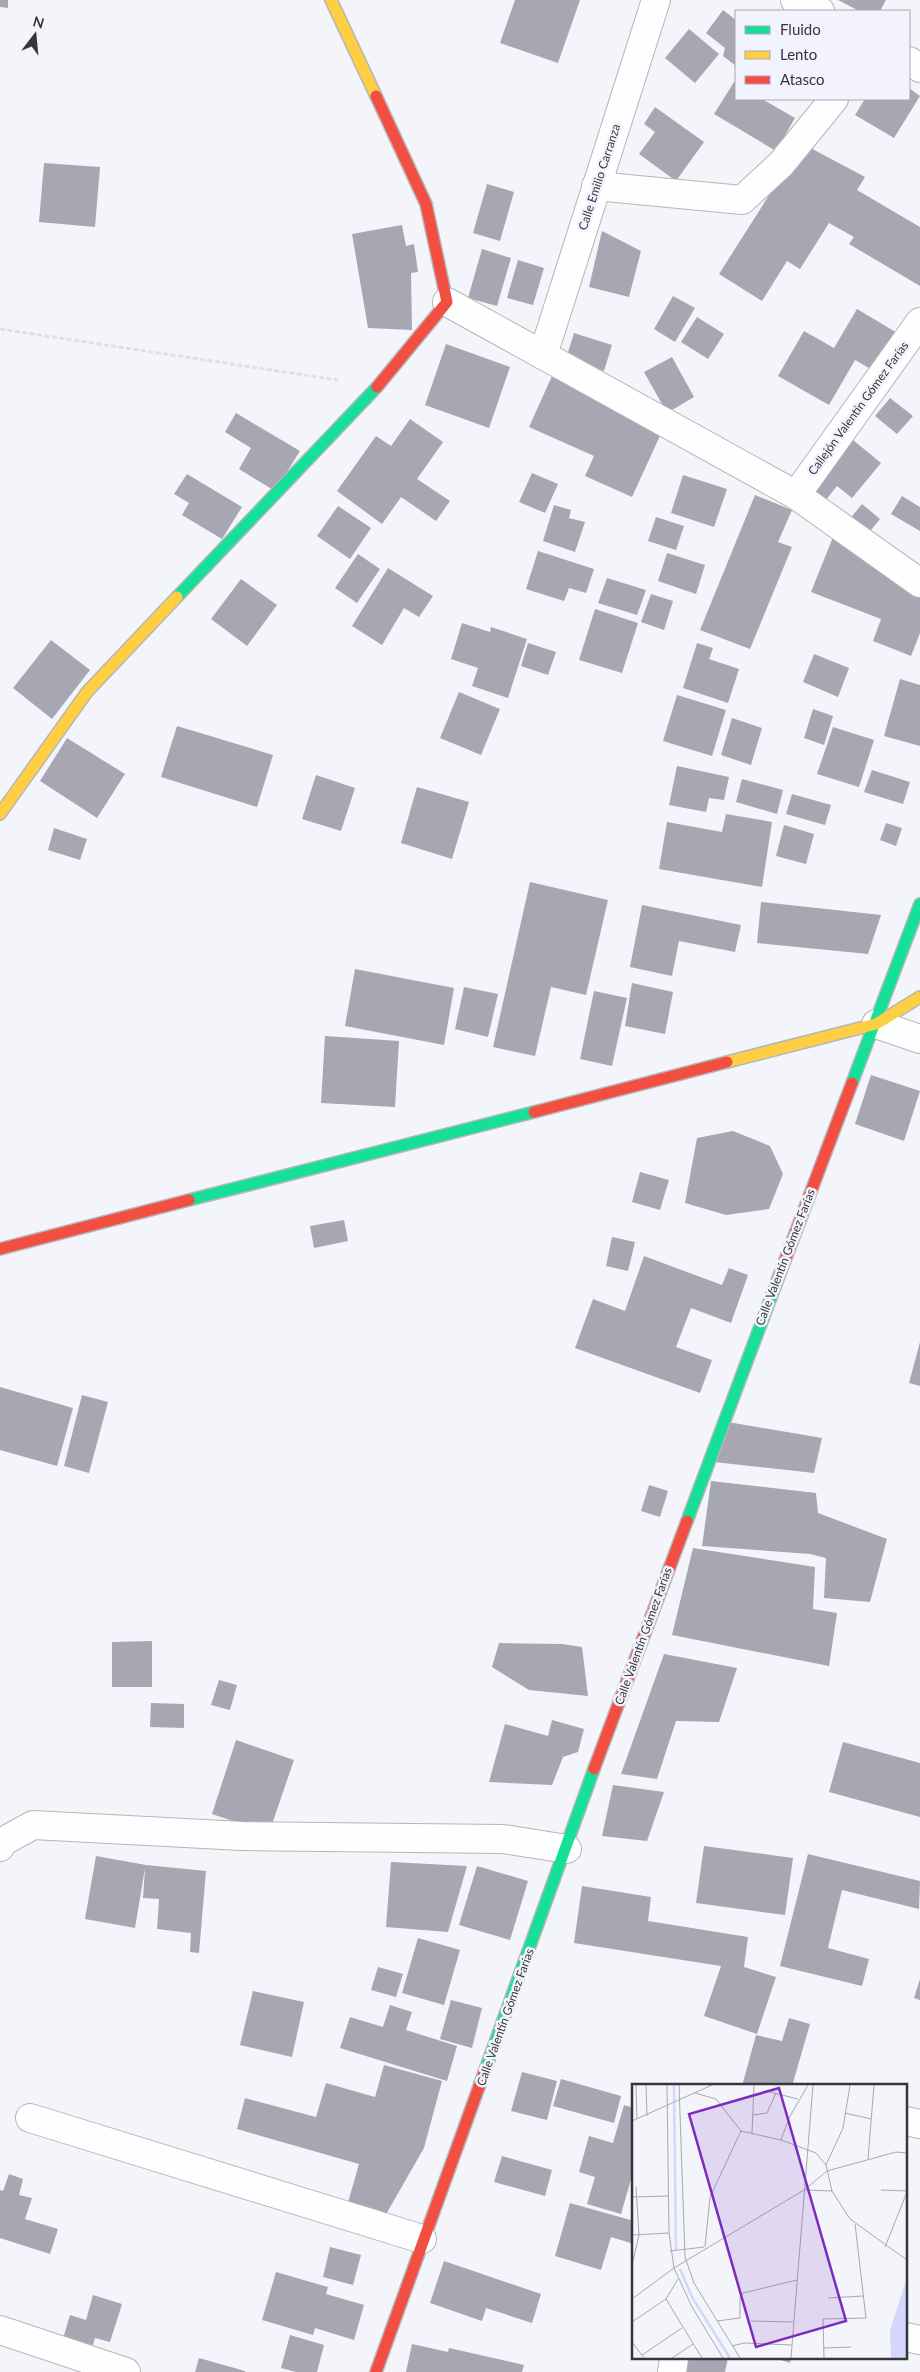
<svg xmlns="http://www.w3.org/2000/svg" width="920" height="2372" font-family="Lato,sans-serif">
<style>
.building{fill:#a7a7b3}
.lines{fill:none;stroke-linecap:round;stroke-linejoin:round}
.street-casing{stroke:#b5b6b9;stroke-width:30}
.fast-casing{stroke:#b5b6b9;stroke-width:14}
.slow-casing{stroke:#b5b6b9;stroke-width:14}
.jam-casing{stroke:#b5b6b9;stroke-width:14}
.path{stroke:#e0e0e1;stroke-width:3;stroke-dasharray:5 2.5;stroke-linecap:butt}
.street{stroke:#fdfefe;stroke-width:28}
.fast{stroke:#16e098;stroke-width:11}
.slow{stroke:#ffcf43;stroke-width:11}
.jam{stroke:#f24e42;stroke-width:11}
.labels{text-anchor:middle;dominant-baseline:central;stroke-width:5;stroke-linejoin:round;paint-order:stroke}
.street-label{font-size:12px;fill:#36363a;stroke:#f2f3fc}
.inset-river{fill:none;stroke:#d4d6fc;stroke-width:2.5}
.inset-road{fill:none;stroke:#a8a9ad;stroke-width:1}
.view{fill:#7b2cbf;fill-opacity:0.15;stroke:#7b2cbf;stroke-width:2.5}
.inset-edge{fill:none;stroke:#36363a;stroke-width:2.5}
</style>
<rect width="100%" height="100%" fill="#f4f5fa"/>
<g class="building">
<polygon points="0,0 8,0 8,8 0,7"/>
<polygon points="515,0 580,0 558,63 500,43"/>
<polygon points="838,0 886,0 880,11 859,11"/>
<polygon points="723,10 736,20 736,66 723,56 725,48 706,33"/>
<polygon points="689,29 719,54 695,83 665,58"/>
<polygon points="734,82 736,83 736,99 762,99 795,118 776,151 714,114"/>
<polygon points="909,88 920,96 894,138 855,115 865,99 909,99"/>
<polygon points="655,107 704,142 676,181 639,154 655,132 644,124"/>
<polygon points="805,145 865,177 857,190 920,227 920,286 849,244 854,237 829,223 800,269 787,261 762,301 719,274 773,189"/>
<polygon points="44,163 100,167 95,227 39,222"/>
<polygon points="487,184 514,192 500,241 473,233"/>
<polygon points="402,225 406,246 414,244 418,272 411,273 412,330 368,328 352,234"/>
<polygon points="602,231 641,251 629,297 589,287"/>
<polygon points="482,249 511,258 497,306 468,298"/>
<polygon points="518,260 544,268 533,305 507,298"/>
<polygon points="673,296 695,308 675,342 654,329"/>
<polygon points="857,309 899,334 876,372 855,360 829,405 778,376 804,331 834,348"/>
<polygon points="697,317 724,334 708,359 681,342"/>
<polygon points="574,333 612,345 604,371 566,359"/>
<polygon points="446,344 510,367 489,428 425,405"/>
<polygon points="672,357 694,397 667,413 644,372"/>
<polygon points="552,376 664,427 632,497 585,476 594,456 529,427"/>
<polygon points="890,398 913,416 897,434 875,416"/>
<polygon points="236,413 300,451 275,491 239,469 251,448 225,432"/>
<polygon points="410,419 443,442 417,479 450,501 436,521 401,497 382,524 337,491 376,436 391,446"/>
<polygon points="853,440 881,463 852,498 837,486 825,501 811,490"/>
<polygon points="532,473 558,484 545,513 519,502"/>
<polygon points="187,474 242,507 222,539 182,515 189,503 174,494"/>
<polygon points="683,475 727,489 714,527 671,513"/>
<polygon points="755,495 792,510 778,542 792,547 750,649 700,630"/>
<polygon points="902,496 920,507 920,531 891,514"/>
<polygon points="862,504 880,519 866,536 848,521"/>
<polygon points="554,505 571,510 569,518 585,522 575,552 543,541"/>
<polygon points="338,506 371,528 350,559 317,536"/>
<polygon points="656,517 684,526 676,550 648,541"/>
<polygon points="835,532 920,592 920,633 911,656 873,641 881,619 811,592"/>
<polygon points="538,551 594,569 586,593 569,588 564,601 526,589"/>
<polygon points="667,553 705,565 696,594 658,581"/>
<polygon points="358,554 380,569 357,603 335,588"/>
<polygon points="388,568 433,596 419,617 404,608 382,645 352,626"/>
<polygon points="607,578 646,590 637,615 598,603"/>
<polygon points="241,579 277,605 247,646 211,619"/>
<polygon points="651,594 673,601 664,630 641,622"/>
<polygon points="595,609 638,623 622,673 579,660"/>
<polygon points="462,623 490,632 491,627 527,639 508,698 472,686 478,668 451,659"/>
<polygon points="51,640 90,670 52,719 13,688"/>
<polygon points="528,643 556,652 548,675 521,666"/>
<polygon points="697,643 713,648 709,659 739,669 728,703 683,688"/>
<polygon points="814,654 849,668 838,697 803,682"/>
<polygon points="900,679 920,685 920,746 884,736"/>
<polygon points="459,692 500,709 481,755 440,738"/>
<polygon points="677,695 726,710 712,756 663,741"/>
<polygon points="813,709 833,716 824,745 804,738"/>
<polygon points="732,718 762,728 751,765 721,755"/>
<polygon points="177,726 273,755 257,807 161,777"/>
<polygon points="833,727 874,740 859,787 817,774"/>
<polygon points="67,738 125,774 97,818 40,781"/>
<polygon points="677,766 729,777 724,800 709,798 706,812 669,805"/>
<polygon points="872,770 910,782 903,804 864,792"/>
<polygon points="316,775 355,788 341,831 302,819"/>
<polygon points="742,779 783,790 777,814 736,802"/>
<polygon points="417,787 469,802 452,859 401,843"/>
<polygon points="792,794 831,805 825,825 786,814"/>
<polygon points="726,814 772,822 762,887 659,869 667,822 722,832"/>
<polygon points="886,823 902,828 896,846 880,840"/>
<polygon points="784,825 814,834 806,864 776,856"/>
<polygon points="54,828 87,839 80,860 48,850"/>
<polygon points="530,882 608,900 586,995 551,987 535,1056 493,1047"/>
<polygon points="761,902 881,915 868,954 757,943"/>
<polygon points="642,905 741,925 735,952 679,941 672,976 630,967"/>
<polygon points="355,969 454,988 444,1045 345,1026"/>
<polygon points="632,983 673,992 665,1034 625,1026"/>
<polygon points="464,987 498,994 488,1037 455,1029"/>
<polygon points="594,991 627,998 612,1066 580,1059"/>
<polygon points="325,1036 399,1041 395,1107 321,1103"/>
<polygon points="871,1075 920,1091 904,1141 855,1124"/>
<polygon points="733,1131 770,1146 783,1174 769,1209 726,1215 685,1203 697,1138"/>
<polygon points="640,1172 669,1180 660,1210 632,1202"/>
<polygon points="344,1220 348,1241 314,1248 310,1226"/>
<polygon points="612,1237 635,1242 628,1271 606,1266"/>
<polygon points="644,1256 722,1285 729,1268 748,1275 731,1323 691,1308 676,1347 712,1360 700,1393 575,1348 593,1299 625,1311"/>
<polygon points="920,1342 920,1386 909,1383"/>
<polygon points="0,1387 73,1408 57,1466 0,1450"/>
<polygon points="82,1395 108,1402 89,1473 64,1466"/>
<polygon points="728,1422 822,1438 814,1473 714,1462"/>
<polygon points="711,1481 816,1493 818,1513 887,1539 870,1602 824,1598 826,1558 810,1554 702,1546"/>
<polygon points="649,1485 668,1491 660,1517 641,1511"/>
<polygon points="693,1548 815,1567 813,1609 837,1613 829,1666 672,1635"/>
<polygon points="152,1641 152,1687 112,1687 112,1642"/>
<polygon points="499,1643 562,1644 582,1647 588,1696 529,1690 492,1667"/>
<polygon points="664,1654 737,1668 719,1722 676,1721 657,1779 621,1774"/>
<polygon points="219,1680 237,1685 230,1710 211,1705"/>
<polygon points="151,1703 184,1704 184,1728 150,1727"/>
<polygon points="552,1720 584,1729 578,1752 563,1757 552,1785 489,1782 505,1724 548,1736"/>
<polygon points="236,1740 294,1760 269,1833 212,1814"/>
<polygon points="843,1742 920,1763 920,1817 829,1792"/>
<polygon points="613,1785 664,1792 647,1841 602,1836"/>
<polygon points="704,1846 793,1858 785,1915 696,1903"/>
<polygon points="808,1854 920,1881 919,1909 842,1890 828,1948 869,1959 862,1986 780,1966"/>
<polygon points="96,1856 146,1865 206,1871 199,1953 190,1952 191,1933 157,1929 159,1899 143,1898 145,1868 135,1928 85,1919"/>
<polygon points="391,1862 467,1866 448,1932 386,1927"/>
<polygon points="477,1866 528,1881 510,1940 459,1925"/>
<polygon points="582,1886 651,1897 648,1921 748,1937 744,1967 776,1977 757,2034 704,2016 721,1966 574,1943"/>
<polygon points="418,1938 460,1950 444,2005 402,1993"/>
<polygon points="378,1967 403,1974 396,1997 371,1990"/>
<polygon points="920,1979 920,2000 914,1998"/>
<polygon points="253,1991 304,2002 292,2057 240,2045"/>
<polygon points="451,2000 482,2008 472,2048 440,2039"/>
<polygon points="390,2005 412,2012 406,2030 457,2046 447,2081 340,2048 350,2017 383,2027"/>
<polygon points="789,2018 810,2024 792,2086 742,2086 756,2035 782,2041"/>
<polygon points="384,2065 442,2081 424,2148 381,2223 345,2213 359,2164 237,2129 245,2098 316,2117 326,2083 375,2097"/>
<polygon points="522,2072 557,2081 547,2120 511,2111"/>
<polygon points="561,2079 621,2096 614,2123 553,2106"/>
<polygon points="624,2105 634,2108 634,2169 621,2214 587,2204 595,2177 579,2172 589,2136 613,2143"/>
<polygon points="502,2156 552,2170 545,2196 494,2182"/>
<polygon points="9,2174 23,2179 19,2195 32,2198 25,2219 58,2229 50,2254 0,2238 0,2190 3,2191"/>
<polygon points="570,2203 634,2221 634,2244 611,2237 601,2270 555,2256"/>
<polygon points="330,2247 361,2255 353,2285 323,2277"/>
<polygon points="444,2261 541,2294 532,2323 486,2308 482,2321 430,2303"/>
<polygon points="276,2272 328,2287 326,2294 364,2305 354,2340 315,2328 313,2335 262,2320"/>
<polygon points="93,2295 122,2304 110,2342 95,2338 89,2358 60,2349 70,2315 86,2320"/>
<polygon points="290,2335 324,2345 317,2372 296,2372 281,2368"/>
<polygon points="412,2344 448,2352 449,2348 524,2365 522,2372 406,2372"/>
<polygon points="199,2358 245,2371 245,2372 195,2372"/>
<polygon points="683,2358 728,2358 725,2372 683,2372"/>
<polygon points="775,2358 791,2358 790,2363"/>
</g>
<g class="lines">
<g class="street-casing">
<g id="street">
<polyline points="795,0 820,11"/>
<polyline points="909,61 920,68"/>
<polyline points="596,186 742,200 781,164 834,99"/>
<polyline points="447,302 796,495 920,583"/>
<polyline points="543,355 656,0"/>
<polyline points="796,495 920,322"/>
<polyline points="876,1024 920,1039"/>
<polyline points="0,1847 4,1841 33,1825 242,1836 503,1839 567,1849"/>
<polyline points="30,2118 422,2239"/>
<polyline points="906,2121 920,2124"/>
<polyline points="0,2330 126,2372"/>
<polyline points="906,2337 920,2340"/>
<polyline points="672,2372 674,2358"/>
</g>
</g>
<g class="fast-casing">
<g id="fast">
<polyline points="177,597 377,387"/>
<polyline points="852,1083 920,904"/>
<polyline points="189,1200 534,1112"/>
<polyline points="687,1521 776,1284"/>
<polyline points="484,2073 594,1769"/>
</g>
</g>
<g class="slow-casing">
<g id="slow">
<polyline points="331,0 376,96"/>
<polyline points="0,814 87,692 177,597"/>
<polyline points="727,1062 876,1024 920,997"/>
</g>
</g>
<g class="jam-casing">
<g id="jam">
<polyline points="376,96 426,204 447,302 377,387"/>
<polyline points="534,1112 727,1062"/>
<polyline points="0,1249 189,1200"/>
<polyline points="776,1284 852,1083"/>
<polyline points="594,1769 687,1521"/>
<polyline points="376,2372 484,2073"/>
</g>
</g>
<polyline class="path" points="0,329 338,380"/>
<use href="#street" class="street"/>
<use href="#fast" class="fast"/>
<use href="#slow" class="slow"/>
<use href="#jam" class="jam"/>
</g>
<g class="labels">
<g class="street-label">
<text transform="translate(599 177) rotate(-72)">Calle Emilio Carranza</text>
<text transform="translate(858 408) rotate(-54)">Callejón Valentín Gómez Farías</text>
<text transform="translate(785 1257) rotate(-69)">Calle Valentín Gómez Farías</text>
<text transform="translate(643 1636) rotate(-70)">Calle Valentín Gómez Farías</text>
<text transform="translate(505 2017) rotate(-70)">Calle Valentín Gómez Farías</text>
</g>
</g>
<g transform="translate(632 2084)">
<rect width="275" height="275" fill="#f4f5fa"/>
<path d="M275,194V274H259L258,246Z" fill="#d4d6fc"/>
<path class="inset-river" d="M42,1L44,166M48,185L61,215L98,274"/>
<path class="inset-road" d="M4,1L5,35M14,1L15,32M35,1L37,149L42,184L172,106L195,87L264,68L275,69M47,1L53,173L62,199L108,274M134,7L166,15M63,9L84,15L109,47L78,113L73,163M213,29L239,35M121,31L135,29L144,9M0,37L80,1M109,47L149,56L184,69L194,81L200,107L218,135L275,176M120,49L122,1M149,56L157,34L176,1M236,75L242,1M194,81L211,44L218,1M173,106L200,107M249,106L275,107M0,113L36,112M0,151L37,149M253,163L275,108M38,167L72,163M0,181L7,151L4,103M196,214L231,212M0,215L42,184L60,223L91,274M34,215L70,274M85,237L108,234V213L111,209L165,196M119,237L161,238M0,238L34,215L46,195M0,258L12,274M100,262L112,259L160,261M191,264L219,263M10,271L50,244M40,274L61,260M159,274L181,1M192,274L191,235L234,234L223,140"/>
<path class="view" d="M147,4L214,237L124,263L57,30Z"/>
<rect width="275" height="275" class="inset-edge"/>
</g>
<rect x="735" y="10" width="175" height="90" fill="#f2f3fc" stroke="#a7a7ae"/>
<rect x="745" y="26" width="25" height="8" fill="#16e098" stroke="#a7a7ae"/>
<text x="780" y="35" font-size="15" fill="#36363a">Fluido</text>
<rect x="745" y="51" width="25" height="8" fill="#ffcf43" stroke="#a7a7ae"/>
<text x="780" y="60" font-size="15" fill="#36363a">Lento</text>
<rect x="745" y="76" width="25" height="8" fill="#f24e42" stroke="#a7a7ae"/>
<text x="780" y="85" font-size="15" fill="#36363a">Atasco</text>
<g transform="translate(35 35) rotate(16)" stroke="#f2f3fc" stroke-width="4" paint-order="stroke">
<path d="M0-4L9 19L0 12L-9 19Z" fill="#36363a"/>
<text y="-8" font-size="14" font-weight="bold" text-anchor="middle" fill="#36363a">N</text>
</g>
</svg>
